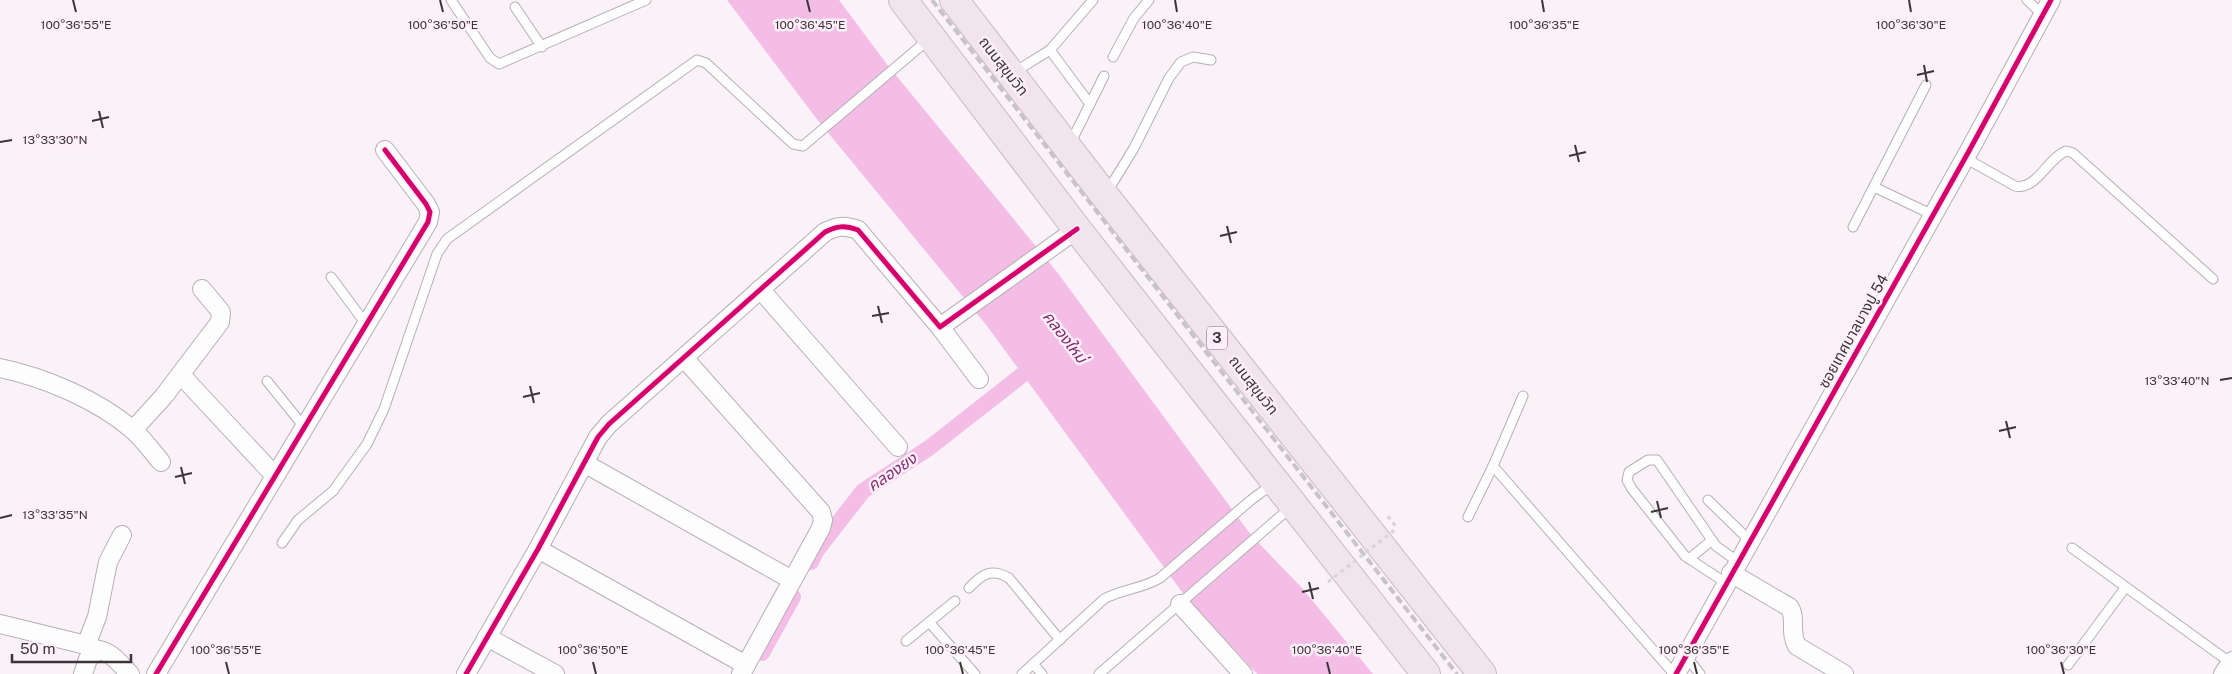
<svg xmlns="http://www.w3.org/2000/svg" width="2232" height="674" font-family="'Public Sans','Noto Sans Thai',sans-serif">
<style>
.water{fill:#f3bde5}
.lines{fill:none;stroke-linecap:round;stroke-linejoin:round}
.canal{stroke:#f3bde5;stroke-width:16}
.lane-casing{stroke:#b6afb4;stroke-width:11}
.street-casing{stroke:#b6afb4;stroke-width:20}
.highway-casing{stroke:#c8b9c4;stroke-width:30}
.path{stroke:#d7d4d6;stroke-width:3;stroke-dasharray:4 4;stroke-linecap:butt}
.lane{stroke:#fefdfe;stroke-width:9}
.street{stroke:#fefdfe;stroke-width:18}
.highway{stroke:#f1e4ed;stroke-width:28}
.rail{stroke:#c6c4c6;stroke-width:4;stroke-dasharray:8 4;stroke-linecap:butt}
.path-bridge{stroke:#d7d4d6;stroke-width:3;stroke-dasharray:4 4;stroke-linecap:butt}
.cycleway-casing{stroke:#feeef9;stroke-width:8}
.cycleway{stroke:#d6006c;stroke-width:5}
.ticks{fill:none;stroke:#3b3539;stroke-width:2}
.labels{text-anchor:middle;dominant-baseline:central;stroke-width:5;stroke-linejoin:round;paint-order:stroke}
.shield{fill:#feeef9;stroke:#766c73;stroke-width:1}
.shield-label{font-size:14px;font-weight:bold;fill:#3b3539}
.street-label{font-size:15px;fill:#3b3539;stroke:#feeef9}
.water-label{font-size:16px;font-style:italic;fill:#802c70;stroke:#feeef9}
.ticks-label{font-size:12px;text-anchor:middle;fill:#3b3539;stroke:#feeef9;stroke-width:5;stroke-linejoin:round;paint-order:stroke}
</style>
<rect width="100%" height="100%" fill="#faf2f8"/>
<polygon class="water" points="727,0 839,0 886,63 1057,272 1251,535 1302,588 1373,674 1257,674 1182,592 987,326 816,118"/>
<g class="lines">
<g class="canal">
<polyline points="811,562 817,550 863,491 929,448 1040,361"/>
<polyline points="762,653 793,597"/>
</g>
<g class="lane-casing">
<g id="lane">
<polyline points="451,0 490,58 499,64 646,0"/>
<polyline points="2027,0 2043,15"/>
<polyline points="515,7 542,47"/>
<polyline points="1050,50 1090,104"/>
<polyline points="1113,57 1134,18 1149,0"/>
<polyline points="1013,73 1050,50 1093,0"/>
<polyline points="1070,144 1104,76"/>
<path d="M1965,158L2015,186C2036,191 2048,158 2066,151L2073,153L2213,279"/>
<polyline points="1874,187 1933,215"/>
<polyline points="1107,192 1134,148 1169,78 1181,62 1193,57 1211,60"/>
<polyline points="1853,227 1926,85"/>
<polyline points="331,277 366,324"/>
<polyline points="267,381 304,427"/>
<polyline points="1493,466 1523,396"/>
<polyline points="1708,500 1749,540"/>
<polyline points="1468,517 1493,466 1674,674"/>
<polyline points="282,543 298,520 333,491 367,444 384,409 437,254 447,239 697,60 706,63 793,144 803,146 929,39"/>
<polyline points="2072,548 2231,663"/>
<polyline points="1689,559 1712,540"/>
<polyline points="1726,583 1685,556 1632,489 1627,480 1629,472 1648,460 1657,460 1716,546 1737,561"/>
<path d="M969,588C982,574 991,568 1009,578L1060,640"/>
<polyline points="929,622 975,674"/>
<polyline points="906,641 955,601"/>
<polyline points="1686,656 1700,674"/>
<polyline points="1033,664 1042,674"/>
<polyline points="2068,665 2125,588"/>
<path d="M1022,674L1104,599C1122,589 1142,589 1160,578L1251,500L1274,483"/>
<polyline points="1099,674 1291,507"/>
</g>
</g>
<g class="street-casing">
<g id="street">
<polyline points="760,289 898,447"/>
<polyline points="940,327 979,379"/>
<polyline points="684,358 821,512 823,520 821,528 741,674"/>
<path d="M0,368C44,377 98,400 133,430C143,439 152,451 161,462"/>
<polyline points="181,375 275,476"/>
<polyline points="133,430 164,396 220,322 221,312 202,289"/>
<polyline points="584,463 792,580"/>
<polyline points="538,549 746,665"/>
<path d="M1731,573L1789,607C1797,616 1789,633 1797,646L1844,674"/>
<polyline points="1180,604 1243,674"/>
<polyline points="0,624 86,645 98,650"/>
<polyline points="487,637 555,674"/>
<polyline points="86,645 97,617 108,562 122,535"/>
<path d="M83,674L88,659L98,650C111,651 121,665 130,674"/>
<polyline points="156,674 428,222 430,212 426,204 385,150"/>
<path d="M466,674L538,549L598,437L609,424L825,232C837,226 844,225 858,230L940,327L1077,229"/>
<polyline points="1676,674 1969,151 2051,0"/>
<polyline points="2223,674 2232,661"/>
</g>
</g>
<g class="highway-casing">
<g id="highway">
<polyline points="903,0 1077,229 1426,674"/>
<polyline points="954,0 1105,196 1482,674"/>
</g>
</g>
<polyline class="path" points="1388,516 1397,528"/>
<use href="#lane" class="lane"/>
<use href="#street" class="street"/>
<use href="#highway" class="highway"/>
<polyline class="rail" points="932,0 1457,674"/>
<polyline class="path-bridge" points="1328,582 1397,528"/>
<g class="cycleway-casing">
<g id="cycleway">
<polyline points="156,674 428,222 430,212 426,204 385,150"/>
<path d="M466,674L538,549L598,437L609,424L825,232C837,226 844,225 858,230L940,327L1077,229"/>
<polyline points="1676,674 1969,151 2051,0"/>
</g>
</g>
<use href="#cycleway" class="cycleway"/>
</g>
<path class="ticks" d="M73,0L76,12M440,0L443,12M807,0L810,12M1175,0L1177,12M1542,0L1544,12M1909,0L1911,12M1924,65L1927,82M1917,75L1934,71M99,111L103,128M92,121L109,117M0,142L12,140M1575,145L1579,162M1569,156L1586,152M1227,226L1231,243M1220,236L1237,232M878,306L882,323M872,316L889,313M2220,380L2232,378M530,386L534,403M523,397L540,393M2006,421L2010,438M1999,431L2016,427M181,467L185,484M175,477L192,473M1657,501L1661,518M1651,512L1668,508M0,518L12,515M1309,582L1313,599M1302,592L1319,588M226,662L229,674M593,662L596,674M960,662L963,674M1327,662L1330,674M1694,662L1697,674M2061,662L2064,674"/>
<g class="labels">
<rect class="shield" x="1207" y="326.5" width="20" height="23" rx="4"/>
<g class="shield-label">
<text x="1217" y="338">3</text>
</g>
<g class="street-label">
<text transform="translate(1004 66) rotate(52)">ถนนสุขุมวิท</text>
<text transform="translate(1853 331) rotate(-61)">ซอยเทศบาลบางปู 54</text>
<text transform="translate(1254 385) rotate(52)">ถนนสุขุมวิท</text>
</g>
<g class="water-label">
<text transform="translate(1065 337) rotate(52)">คลองใหม่</text>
<text transform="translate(892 472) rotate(-34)">คลองยง</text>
</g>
</g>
<g class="ticks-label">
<text x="76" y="29">100°36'55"E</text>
<text x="443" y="29">100°36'50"E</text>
<text x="810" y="29">100°36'45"E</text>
<text x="1177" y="29">100°36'40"E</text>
<text x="1544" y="29">100°36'35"E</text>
<text x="1911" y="29">100°36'30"E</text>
<text x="55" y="144">13°33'30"N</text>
<text x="2177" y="385">13°33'40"N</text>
<text x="55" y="519">13°33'35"N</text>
<text x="226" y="654">100°36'55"E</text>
<text x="593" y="654">100°36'50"E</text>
<text x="960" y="654">100°36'45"E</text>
<text x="1327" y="654">100°36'40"E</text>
<text x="1694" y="654">100°36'35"E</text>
<text x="2061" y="654">100°36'30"E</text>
</g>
<path d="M12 654v8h119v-8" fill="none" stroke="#3b3539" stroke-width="2.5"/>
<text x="20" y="654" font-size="15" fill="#3b3539" stroke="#feeef9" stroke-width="4" paint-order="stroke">50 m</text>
</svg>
